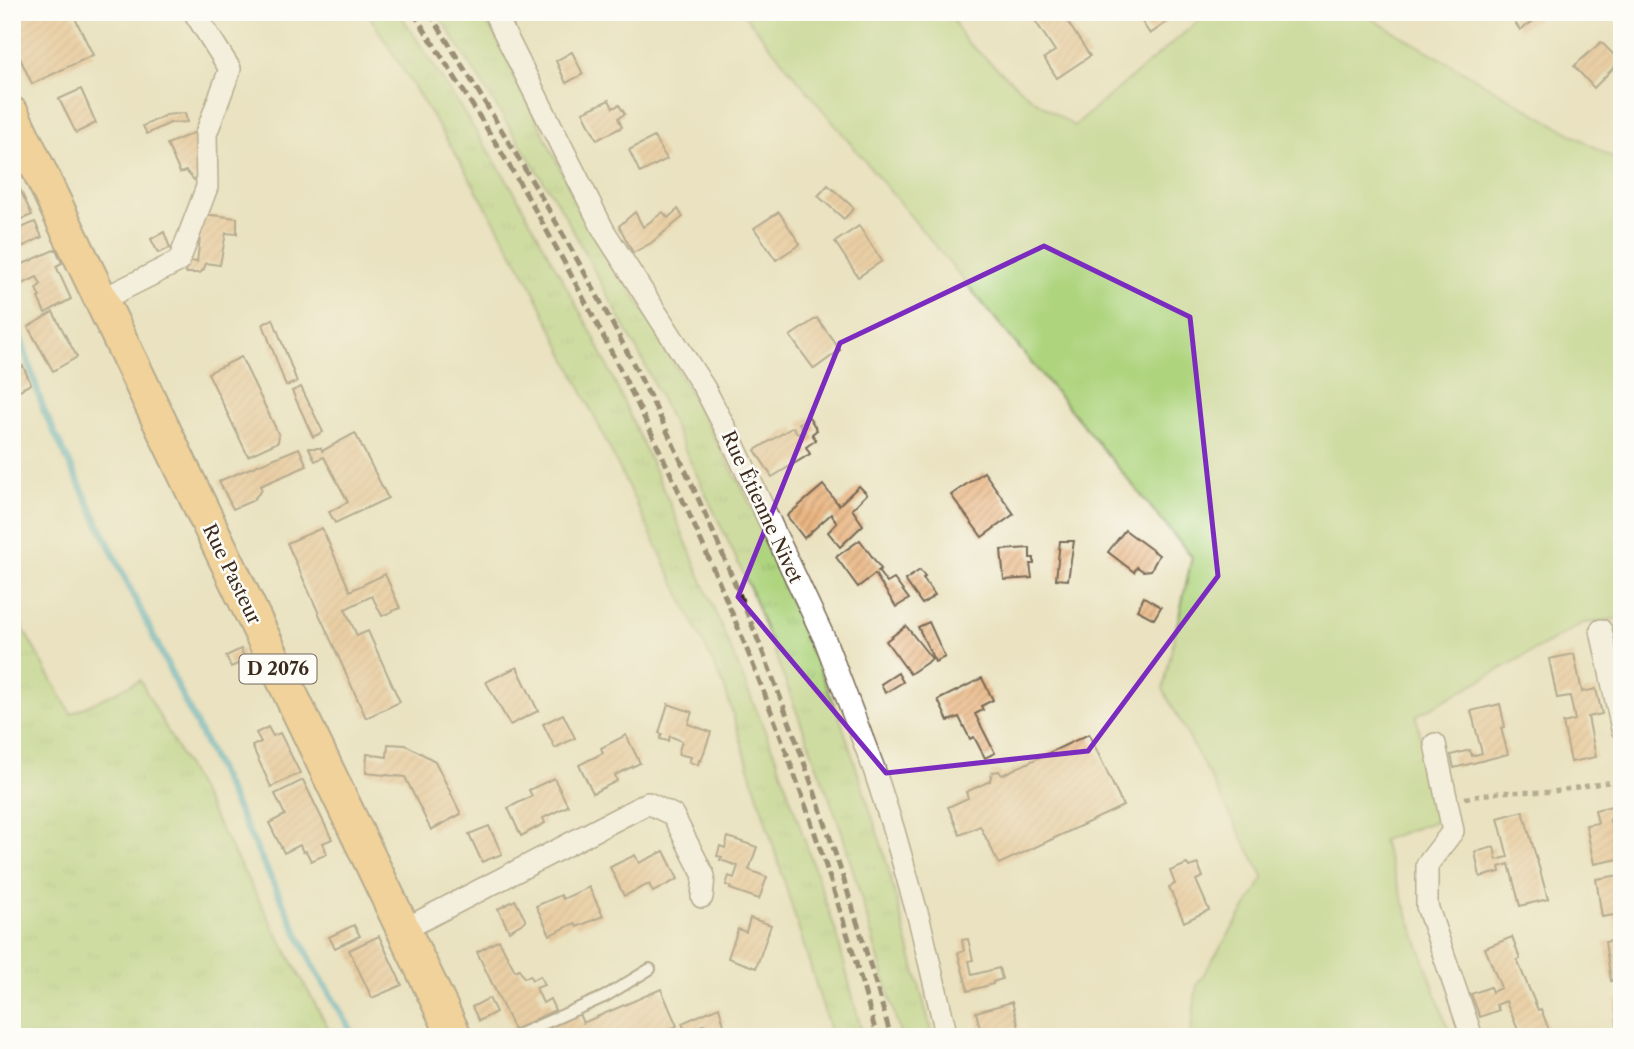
<svg xmlns="http://www.w3.org/2000/svg" width="1634" height="1049" font-family="'Libre Caslon Text',serif">
<style>
.grass{fill:url(#grass-tufts);stroke:#747f4e;stroke-width:2}
.green{fill:#aed47e;stroke:#747f4e;stroke-width:2}
.lines{fill:none;stroke-linecap:round;stroke-linejoin:round}
.stream{stroke:#43a9c3;stroke-width:7}
.building{fill:url(#building-hatch)}
.lane-casing{stroke:#786a57;stroke-width:14}
.street-casing{stroke:#786a57;stroke-width:24}
.primary-casing{stroke:#786a57;stroke-width:37}
.path{stroke:#786a57;stroke-width:4.5;stroke-dasharray:5 5;stroke-linecap:butt}
.lane{stroke:#fff;stroke-width:10}
.street{stroke:#fff;stroke-width:21}
.primary{stroke:#f9be6d;stroke-width:33}
.rail{stroke:#3b2a1e;stroke-width:5;stroke-dasharray:10 5;stroke-linecap:butt}
.marked{fill:none;stroke:#7b2cbf;stroke-width:5;stroke-linejoin:round}
.labels{text-anchor:middle;dominant-baseline:central;stroke-width:5;stroke-linejoin:round;paint-order:stroke}
.shield{fill:#fdfcf7;stroke:#75695f;stroke-width:2}
.shield-label{font-size:18px;font-weight:bold;fill:#3b2a1e}
.street-label{font-size:19px;fill:#3b2a1e;stroke:#fdfcf7}
</style>
<defs>
<pattern id="grass-tufts" width="24" height="20" patternUnits="userSpaceOnUse" patternTransform="scale(1.75)"><rect width="24" height="20" fill="#aed47e"/><path d="M3 7l-1-3M5 7V3M7 7l1-3M15 17l-1-3M17 17v-4M19 17l1-3" fill="none" stroke="#97b66c"/></pattern>
<pattern id="building-hatch" width="6" height="6" patternUnits="userSpaceOnUse" patternTransform="scale(1.75)"><rect width="6" height="6" fill="#eab682"/><path d="M-1 1l2-2M0 6l6-6M5 7l2-2" fill="none" stroke="#bf946a"/></pattern>
</defs>
<rect width="100%" height="100%" fill="#fdfcf7"/>
<filter id="ink" filterUnits="userSpaceOnUse"><feTurbulence type="fractalNoise" baseFrequency=".0143" numOctaves="2"/><feDisplacementMap in="SourceGraphic" scale="14" xChannelSelector="R" yChannelSelector="G"/><feConvolveMatrix kernelMatrix="1 2 1 2 8 2 1 2 1" color-interpolation-filters="sRGB"/></filter>
<filter id="wash" filterUnits="userSpaceOnUse"><feTurbulence type="fractalNoise" baseFrequency=".00686" numOctaves="4" result="noise"/><feDisplacementMap in="SourceGraphic" scale="28" xChannelSelector="R" yChannelSelector="G"/><feGaussianBlur stdDeviation="1.57" result="paint"/><feColorMatrix in="noise" values="0 0 0 0 0 0 0 0 0 0 0 0 0 0 0 0 0 1.4 0 .05"/><feComposite in="paint" operator="in"/></filter>
<g filter="url(#wash)">
<rect width="100%" height="100%" fill="#eae2c0"/>
<g class="grass">
<polygon points="367,12 399,12 514,191 595,339 671,506 778,762 837,935 863,1037 832,1037 724,686 530,283 458,158"/>
<polygon points="437,12 481,12 495,34 581,211 654,327 748,499 840,718 884,853 933,1037 901,1037 842,832 750,588 644,363 563,212"/>
<polygon points="12,609 71,714 140,680 333,1037 12,1037"/>
</g>
<polygon class="green" points="742,12 948,12 966,41 1030,97 1074,126 1209,12 1360,12 1622,163 1622,618 1584,623 1416,716 1439,820 1382,840 1451,1037 1190,1037 1197,985 1264,878 1163,689 1192,557"/>
<g class="lines">
<polyline class="stream" points="12,324 18,330 44,411 314,967 355,1037"/>
</g>
<g id="blocks">
<g class="building">
<polygon points="12,12 72,12 93,55 32,84 12,41"/>
<polygon points="1045,12 1061,12 1090,56 1057,78 1044,58 1055,51 1034,19"/>
<polygon points="1143,12 1160,12 1167,22 1150,34 1138,16"/>
<polygon points="1508,12 1547,12 1520,30"/>
<polygon points="1601,42 1620,61 1594,88 1574,66"/>
<polygon points="572,52 583,74 566,83 556,61"/>
<polygon points="81,89 96,123 76,133 59,99"/>
<polygon points="609,100 613,108 619,105 625,114 618,118 622,127 597,140 583,112"/>
<polygon points="185,113 187,122 170,123 147,134 143,126 166,115"/>
<polygon points="196,132 198,179 194,180 186,171 180,173 167,144"/>
<polygon points="654,137 667,159 640,173 629,150"/>
<polygon points="17,183 32,215 12,223 12,185"/>
<polygon points="828,185 854,208 844,219 818,196"/>
<polygon points="678,209 683,217 651,243 633,253 619,226 635,212 643,227 663,212 668,218"/>
<polygon points="779,212 800,244 776,260 754,228"/>
<polygon points="203,214 237,218 237,234 226,233 220,265 206,263 204,269 200,273 186,273 188,261 197,262"/>
<polygon points="35,222 42,237 14,251 12,232"/>
<polygon points="859,226 882,261 858,277 835,242"/>
<polygon points="164,232 170,248 158,253 151,239"/>
<polygon points="56,249 62,263 56,266 71,299 45,313 38,298 40,297 36,289 41,284 37,277 12,289 12,269"/>
<polygon points="53,312 77,357 53,371 28,327"/>
<polygon points="817,318 840,350 814,369 790,336"/>
<polygon points="273,319 297,382 286,386 263,324"/>
<polygon points="241,357 279,435 278,442 248,456 208,373"/>
<polygon points="23,366 31,384 12,394 12,373"/>
<polygon points="301,387 323,432 313,437 292,391"/>
<polygon points="809,417 817,430 812,434 816,440 806,447 810,454 772,477 755,450 793,427 798,434 804,431 799,423"/>
<polygon points="355,433 388,498 335,523 329,512 348,502 324,457 315,461 309,448 321,448 322,451"/>
<polygon points="299,448 307,466 260,486 262,490 252,501 233,509 219,481"/>
<polygon points="984,472 1014,514 982,537 951,495"/>
<polygon points="823,485 839,505 859,486 867,494 852,509 863,525 840,547 828,532 837,523 831,514 804,538 787,516"/>
<polygon points="322,528 350,591 385,574 400,608 382,616 372,596 345,609 357,636 368,631 400,702 366,718 287,543"/>
<polygon points="1125,530 1159,555 1151,570 1143,571 1137,567 1134,572 1108,552"/>
<polygon points="860,540 881,569 878,571 887,583 894,579 909,599 896,607 875,574 858,587 836,557"/>
<polygon points="1060,541 1074,541 1068,580 1056,579"/>
<polygon points="1030,548 1030,558 1034,558 1034,564 1030,564 1032,578 1004,580 1001,550"/>
<polygon points="920,570 925,577 923,578 935,595 922,604 905,580"/>
<polygon points="1144,597 1161,607 1154,619 1137,610"/>
<polygon points="929,622 945,657 935,662 918,627"/>
<polygon points="906,626 932,659 910,674 886,641"/>
<polygon points="241,649 245,661 231,667 226,656"/>
<polygon points="1574,654 1582,692 1596,689 1602,714 1588,717 1596,757 1571,762 1563,723 1575,720 1570,696 1557,698 1549,659"/>
<polygon points="517,667 538,711 510,725 486,682"/>
<polygon points="898,673 903,682 885,693 881,684"/>
<polygon points="982,678 993,700 981,706 983,710 975,714 995,753 985,758 974,737 970,739 959,717 948,721 938,700"/>
<polygon points="668,704 692,712 688,724 711,732 701,761 699,760 698,765 689,762 691,757 678,754 682,741 670,736 668,741 660,739 662,734 659,733"/>
<polygon points="1500,704 1505,727 1501,728 1508,754 1454,768 1451,755 1470,750 1472,756 1482,753 1471,711"/>
<polygon points="563,714 575,738 555,748 543,724"/>
<polygon points="268,727 273,736 280,733 300,773 271,787 252,746 261,742 256,733"/>
<polygon points="1089,734 1123,806 999,864 980,826 960,835 948,807 968,798 966,792 990,781 992,772 999,771 1002,775"/>
<polygon points="626,735 640,763 615,775 617,781 593,793 579,765 603,753 601,748"/>
<polygon points="388,744 406,745 435,761 461,814 431,830 405,777 366,773 367,754 387,757"/>
<polygon points="554,778 568,806 543,818 545,823 521,836 508,808 532,796 529,790"/>
<polygon points="303,780 332,839 323,843 327,854 311,861 306,851 303,852 300,845 284,853 269,823 285,815 275,794"/>
<polygon points="1621,804 1622,817 1610,820 1619,859 1594,864 1586,825 1598,823 1595,810"/>
<polygon points="1523,811 1548,899 1520,906 1509,864 1499,867 1500,872 1480,877 1475,852 1494,847 1497,860 1508,857 1498,818"/>
<polygon points="489,826 502,854 482,862 469,834"/>
<polygon points="728,837 757,847 749,870 767,877 759,899 730,889 731,887 726,885 729,876 734,878 738,866 720,860 722,857 717,856 720,846 725,848"/>
<polygon points="664,851 678,879 653,892 649,884 624,896 610,867 635,855 639,863"/>
<polygon points="1187,864 1189,867 1198,864 1203,877 1196,880 1209,910 1184,922 1169,887 1175,884 1170,871"/>
<polygon points="1620,875 1622,979 1611,981 1605,942 1618,940 1614,915 1602,917 1596,879"/>
<polygon points="589,887 603,916 577,927 575,923 550,935 536,906 561,895 563,899"/>
<polygon points="515,900 526,921 509,931 498,909"/>
<polygon points="750,918 771,925 756,968 728,958 738,929 746,932"/>
<polygon points="354,925 360,936 335,948 329,937"/>
<polygon points="379,936 402,985 372,998 349,950"/>
<polygon points="1512,937 1520,959 1517,960 1538,1010 1541,1009 1549,1030 1532,1037 1521,1037 1506,1001 1496,1005 1499,1010 1480,1017 1471,994 1490,987 1492,992 1501,988 1485,948"/>
<polygon points="968,939 973,960 969,961 972,975 999,968 1002,979 993,982 993,984 968,991 958,953 964,951 962,940"/>
<polygon points="499,940 515,971 519,969 524,978 530,976 532,980 540,976 544,985 536,988 543,1003 550,999 555,1010 514,1030 477,952"/>
<polygon points="661,989 677,1026 653,1037 530,1037 579,1014 583,1023"/>
<polygon points="489,998 496,1012 479,1021 472,1007"/>
<polygon points="1615,999 1622,999 1622,1037 1618,1037"/>
<polygon points="1012,1002 1019,1028 982,1037 976,1012"/>
<polygon points="719,1007 724,1025 708,1033 704,1024 686,1033 682,1023"/>
</g>
</g>
</g>
<g filter="url(#ink)">
<use href="#blocks" fill-opacity="0" stroke="#786a57" stroke-width="2"/>
<g class="lines">
<g class="lane-casing">
<polyline id="lane" points="513,1037 604,997 650,969"/>
</g>
<g class="street-casing">
<g id="street">
<polyline points="494,12 604,231 705,389 732,441 825,640 874,769 894,831 920,923 947,1037"/>
<polyline points="101,300 179,261 207,187 206,134 230,69 194,12"/>
<polyline points="1601,630 1622,729"/>
<polyline points="1435,744 1453,831 1427,865 1427,906 1472,1037"/>
<polyline points="403,930 648,803 673,815 704,876 702,897"/>
</g>
</g>
<g class="primary-casing">
<polyline id="primary" points="12,114 455,1037"/>
</g>
<polyline class="path" points="1465,798 1502,792 1550,792 1622,780"/>
<use href="#lane" class="lane"/>
<use href="#street" class="street"/>
<use href="#primary" class="primary"/>
<g class="rail">
<path d="M413,12C456,79 499,146 538,215C684,475 799,749 877,1037"/>
<path d="M429,12C517,153 603,296 674,446C764,637 834,834 891,1037"/>
</g>
</g>
</g>
<path d="M0 0H1634V1049H0ZM1044,246L1190,317L1218,576L1088,751L886,773L738,597L840,343Z" fill="#eae2c0" fill-opacity=".55" fill-rule="evenodd"/>
<path class="marked" d="M1044,246L1190,317L1218,576L1088,751L886,773L738,597L840,343Z"/>
<g class="labels">
<rect class="shield" x="239.5" y="654.5" width="77" height="29" rx="5"/>
<g class="shield-label">
<text x="278" y="669">D 2076</text>
</g>
<g class="street-label">
<text transform="translate(762 507) rotate(65)">Rue Étienne Nivet</text>
<text transform="translate(232 574) rotate(64)">Rue Pasteur</text>
</g>
</g>
<rect width="1634" height="1049" fill="none" stroke="#fdfcf7" stroke-width="42"/>
</svg>
